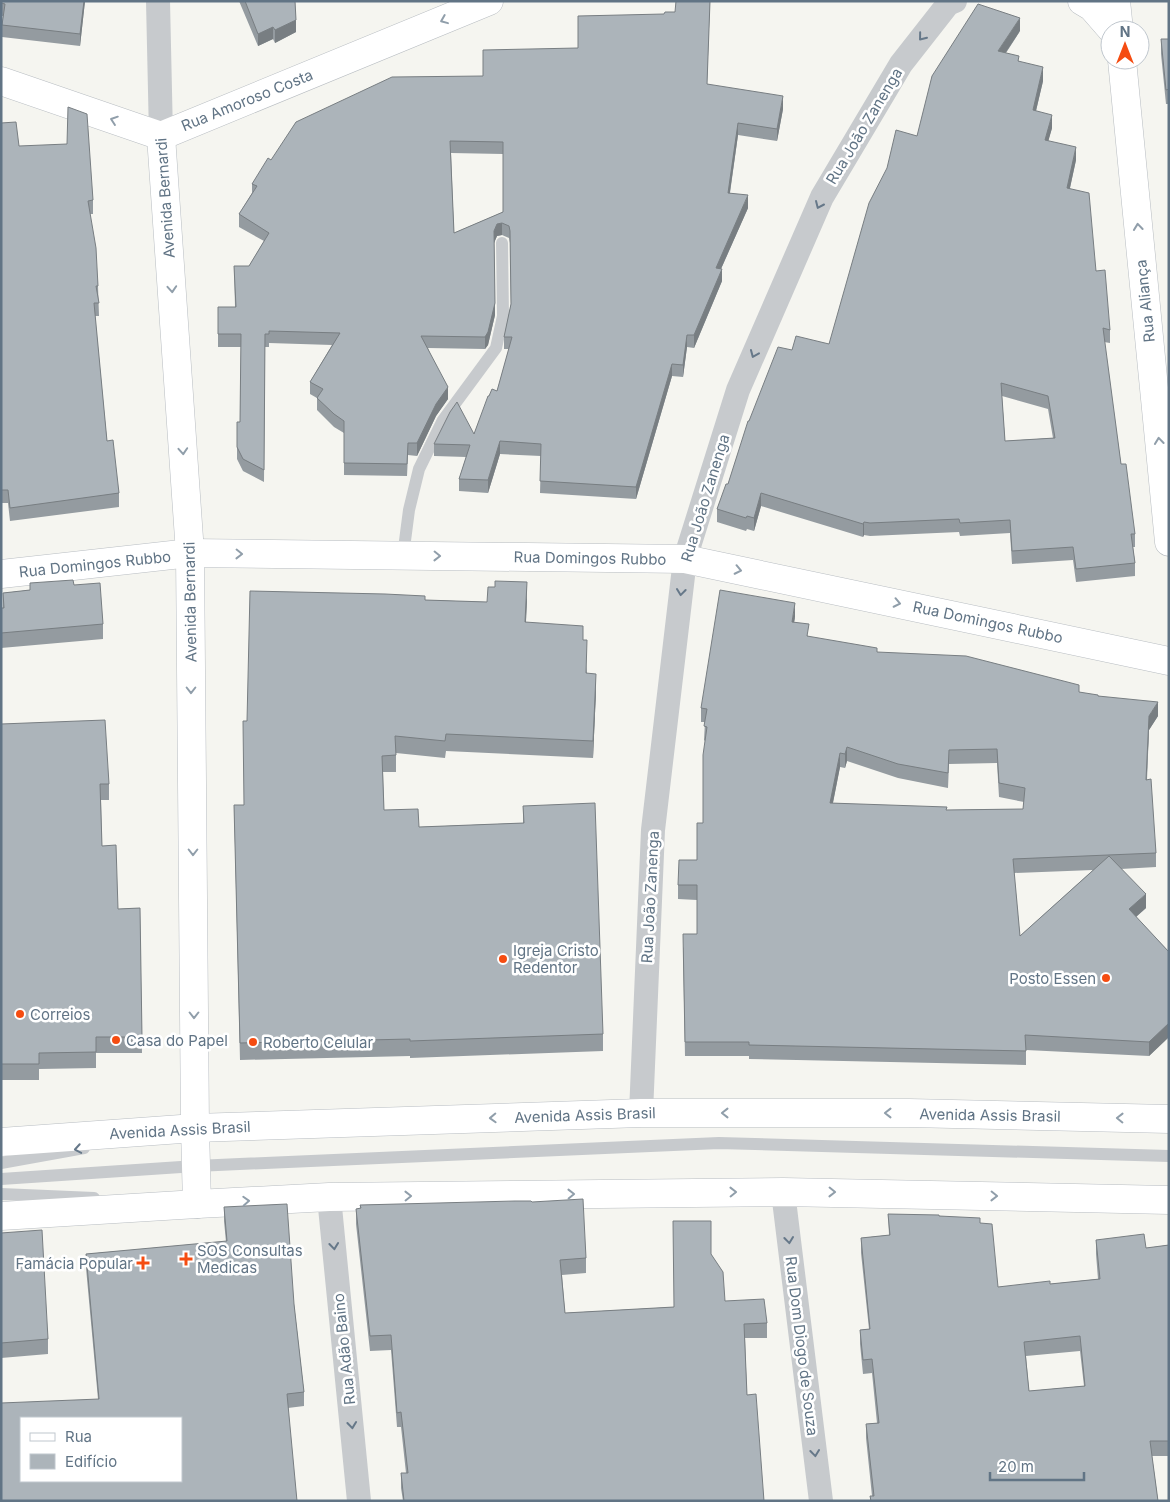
<svg xmlns="http://www.w3.org/2000/svg" width="1170" height="1502" font-family="Inter,sans-serif">
<style>
.lines{fill:none;stroke-linecap:round;stroke-linejoin:round}
.secondary-casing{stroke:#b8bdc2;stroke-width:29}
.lane{stroke:#c7cacd;stroke-width:12}
.street{stroke:#c7cacd;stroke-width:24}
.secondary{stroke:#fff;stroke-width:28}
.wall{fill:#949ba0;fill-rule:evenodd}
.shaded-wall{fill:#787e82}
.building{fill:#acb4ba;stroke:#787e82;fill-rule:evenodd}
.oneway{stroke:#909eaa}
.oneway2{stroke:#667889}
.poi-dot{fill:#f54c11;stroke:#fff;stroke-width:2}
.labels{text-anchor:middle;dominant-baseline:central;stroke-width:5;stroke-linejoin:round;paint-order:stroke}
.street-label{font-size:15px;fill:#617485;stroke:#fff}
.poi-label{font-size:15px;fill:#617485;stroke:#fff;text-anchor:start}
</style>
<rect width="100%" height="100%" fill="#f5f5f0"/>
<g class="lines">
<g class="secondary-casing">
<g id="secondary">
<polyline points="1082,1 1092,7 1112,30"/>
<polyline points="1116,1 1119,30"/>
<polyline points="1122,60 1169,542"/>
<polyline points="1,81 161,136 489,1"/>
<polyline points="161,136 190,553 195,1128 197,1204"/>
<polyline points="1,574 190,553 685,559 1169,661"/>
<polyline points="1,1142 195,1128 641,1113 909,1113 1169,1119"/>
<polyline points="1,1216 197,1204 329,1197 783,1192 1169,1200"/>
</g>
</g>
<g class="lane">
<polyline points="403,556 409,510 419,469 443,420 496,348 503,316 502,243"/>
<polyline points="1,1163 84,1148"/>
<polyline points="1,1179 196,1166 719,1143 1169,1156"/>
<polyline points="1,1194 94,1198"/>
</g>
<g class="street">
<polyline points="158,1 161,136"/>
<polyline points="641,1113 653,830 685,559 738,390 822,197 901,64 948,4 955,1"/>
<polyline points="783,1192 821,1501"/>
<polyline points="329,1197 359,1501"/>
</g>
<use href="#secondary" class="secondary"/>
</g>
<g class="wall">
<polygon points="1,1 85,1 80,46 2,37 2,25 3,16 1,16"/>
<polygon points="239,1 295,1 296,32 275,43 273,39 258,46"/>
<path d="M710,1L707,84L783,109L777,141L738,135L730,193L748,208L721,269L722,281L694,348L687,347L683,377L672,376L636,499L540,493L541,456L500,454L488,493L459,491V479L466,457L434,456V444L474,434L489,396L497,391L509,349H504V337L511,304L510,243L509,238L502,235L497,236L494,243L495,315L488,345L485,349L428,348L448,399L436,416L417,456L408,455L407,476L344,475V433L334,427L317,410V398L310,394V382L332,345L269,343V347H265L264,482L243,471L237,459V422H240L241,347H218V307H235L234,266H249L264,241L239,227V214L252,193V184L271,160L483,76L578,48L664,14L675,12ZM451,153L503,154V212L454,233Z"/>
<path d="M1020,31L1006,53L1019,61L1043,81L1036,111L1052,128L1048,141L1076,160L1070,188L1096,271L1110,330V343L1104,342L1121,464L1135,534V547H1133L1135,563V576L1076,582L1073,560L1012,564L1010,533L960,536L959,532L870,536L864,535L863,537L761,506L754,531L747,529L746,531L717,522V509L728,484L749,421L792,350L829,344L917,136ZM1002,396L1048,409L1053,438L1005,441Z"/>
<polygon points="1161,39 1169,39 1169,104 1166,104 1161,54"/>
<polygon points="1,123 19,146 93,200 93,214 90,214 98,286 99,316 95,316 107,441 119,493 119,507 10,521 8,503 1,503"/>
<polygon points="30,583 74,585 103,624 103,639 1,648 1,608 3,608 3,593 30,590"/>
<polygon points="527,599 526,622 583,640 587,673 596,691 593,758 446,751 445,758 396,753 396,772 383,772 384,810 419,827 523,823 523,806 603,1034 603,1051 410,1058 410,1056 240,1060 234,805 244,805 247,721 425,600 487,602"/>
<path d="M795,617L794,622L809,637L877,652L1098,696L1158,716L1149,730L1147,780L1156,853V867L1121,869L1146,908L1136,917L1169,952V1037L1149,1056L1026,1050V1065L749,1059V1056H685L683,948L697,934V900L678,899V885L697,860L703,823L705,741L704,740L705,722H701V708ZM847,761L898,778L948,788L949,764L997,763L999,797L1024,802L1023,809L947,810L833,803L840,767L845,768ZM1093,870L1020,936L1014,873Z"/>
<polygon points="1,724 109,784 109,800 101,800 102,846 118,909 140,908 142,1053 96,1053 96,1068 39,1069 39,1080 1,1080"/>
<polygon points="532,1202 586,1258 586,1273 562,1275 565,1313 674,1307 711,1254 725,1301 767,1323 767,1338 745,1338 747,1395 764,1501 403,1501 401,1488 401,1473 406,1473 401,1427 397,1427 391,1350 370,1351 356,1224 356,1209 360,1208 360,1205"/>
<polygon points="224,1207 294,1304 304,1392 304,1406 288,1408 98,1399 86,1268 86,1254 226,1242 224,1221"/>
<path d="M888,1214L939,1216L980,1223L998,1287L1050,1284L1098,1279L1096,1254V1240L1146,1248L1169,1245V1456H1152L1158,1501H870V1496H872L866,1438V1424L877,1423L872,1373L863,1374L860,1344V1330L869,1329L861,1253V1238L889,1235ZM1080,1351L1084,1386L1029,1391L1026,1356Z"/>
<polygon points="1,1233 48,1339 48,1354 1,1358"/>
</g>
<g class="shaded-wall">
<polygon points="84,1 85,1 80,46 80,34"/>
<polygon points="1020,18 1020,31 998,64 998,51"/>
<polygon points="296,20 296,32 275,43 275,30"/>
<polygon points="273,27 273,39 258,46 258,34"/>
<polygon points="1043,67 1043,81 1033,123 1033,110"/>
<polygon points="783,96 783,109 777,141 777,129"/>
<polygon points="1052,115 1052,128 1045,153 1045,140"/>
<polygon points="738,123 738,135 728,205 728,193"/>
<polygon points="1076,147 1076,160 1067,201 1067,188"/>
<polygon points="748,195 748,208 716,280 716,268"/>
<polygon points="502,223 502,235 497,236 494,243 494,231 497,224"/>
<polygon points="722,269 722,281 694,348 694,335"/>
<polygon points="495,303 495,315 488,345 485,349 485,337"/>
<polygon points="687,335 687,347 683,377 683,365"/>
<polygon points="672,364 672,376 636,499 636,487"/>
<polygon points="448,387 448,399 436,416 417,456 417,443 436,404"/>
<polygon points="500,441 500,454 488,493 488,480"/>
<polygon points="761,493 761,506 754,531 754,518"/>
<polygon points="864,522 864,535 863,537 863,524"/>
<polygon points="527,582 527,599 525,639 525,622"/>
<polygon points="795,603 795,617 792,636 792,622"/>
<polygon points="596,674 596,691 593,758 593,741"/>
<polygon points="1158,702 1158,716 1149,730 1146,794 1149,716"/>
<polygon points="847,747 847,761 845,768 845,754"/>
<polygon points="840,753 840,767 830,817 830,803"/>
<polygon points="1146,894 1146,908 1129,923 1129,909"/>
<polygon points="1169,1023 1169,1037 1149,1056 1149,1042"/>
</g>
<g class="building">
<polygon points="1,1 84,1 80,34 2,25 5,4 1,3"/>
<polygon points="245,1 295,1 296,20 275,30 273,27 258,34"/>
<path d="M676,1H710L707,84L783,96L777,129L738,123L728,193L748,195L716,268L722,269L694,335H687L683,365L672,364L636,487L540,481L541,444L500,441L488,480L459,479L470,445L434,444L450,412L457,402L474,434L488,396H489L492,389L497,391L512,337H504L511,304L510,231L509,226L502,223L497,224L494,231L495,303L488,332L485,337L421,336L448,387L436,404L417,443H408L407,464L344,463V421L334,414L317,398L323,389L310,382L340,333L269,331V334H265L264,470L243,459L237,447V422H240L241,334H218V307H236L234,266H249L269,233L239,214L257,186L252,184L268,158L271,160L296,122L392,77L483,76V50L578,48V16L664,14L665,12H675ZM450,141L503,142V212L454,233Z"/>
<path d="M978,4L1020,18L998,51L1019,56L1018,61L1043,67L1033,110L1052,115L1045,140L1076,147L1067,188L1089,193L1096,271L1105,270L1110,330L1103,328L1121,464H1126L1135,534H1131L1135,563L1076,569L1073,547L1012,551L1010,520L960,523L959,519L870,523L864,522L863,524L761,493L754,518L747,516L746,518L717,509L726,484H728L748,421H749L778,347L792,350L796,336L829,344L869,203L887,168L896,130L917,136L932,76ZM1001,383L1048,396L1055,438L1005,441Z"/>
<polygon points="1161,39 1169,39 1169,89 1166,90"/>
<polygon points="68,107 87,114 93,200 88,201 96,248 98,286 96,286 99,303 94,303 107,441 113,440 119,493 10,508 8,490 1,490 1,123 16,122 19,146 67,144"/>
<polygon points="73,580 74,585 100,583 103,624 1,633 1,608 4,608 3,593 30,590 30,583"/>
<polygon points="495,581 527,582 525,622 583,626 583,640 587,640 586,673 596,674 593,741 446,734 445,741 395,736 396,755 382,756 384,810 418,809 419,827 524,823 523,806 595,803 603,1034 410,1041 410,1039 240,1043 234,805 244,805 243,721 247,721 250,591 385,594 425,596 425,600 487,602 488,587 495,587"/>
<path d="M720,590L795,603L792,622L809,624L807,636L877,648V652L966,656L1079,685V692L1098,695V696L1158,702L1149,716L1146,780L1151,779L1156,853L1013,859L1020,936L1109,856L1146,894L1129,909L1169,952V1023L1149,1042L1025,1035L1026,1051L749,1045V1042H685L683,934H697V885H678L679,860H697V823H703V755L707,727L704,726L707,709L701,708ZM847,747L898,764L948,773L949,750L997,749L999,783L1025,788L1023,809L946,810L947,807L830,803L840,753L845,754Z"/>
<polygon points="105,720 109,784 100,784 102,846 116,845 118,909 140,908 142,1037 96,1037 96,1052 39,1053 39,1064 1,1064 1,724"/>
<polygon points="583,1199 586,1258 560,1260 565,1313 674,1307 673,1221 711,1221 711,1254 723,1272 725,1301 764,1299 767,1323 744,1324 747,1395 756,1394 764,1501 404,1501 401,1473 408,1473 401,1412 397,1413 391,1335 370,1336 356,1209 361,1208 360,1205 515,1201 531,1201 532,1202"/>
<path d="M287,1204L294,1304L304,1392L287,1394L297,1501H1V1403L99,1399L86,1254L227,1241L224,1207ZM21,1418H181V1481H21Z"/>
<path d="M888,1214L939,1215V1216L980,1218V1223L992,1224L998,1287L1050,1281V1284L1100,1279L1096,1240L1144,1234L1146,1248L1169,1245V1441H1150L1158,1501H871L870,1496H874L866,1424L879,1423L872,1359L863,1360L860,1330L870,1329L861,1238L890,1235ZM1080,1336L1085,1386L1029,1391L1024,1342Z"/>
<polygon points="42,1230 48,1339 1,1343 1,1233"/>
</g>
<defs><path id="oneway-chevron" d="M-2-3.5L2.5 0L-2 3.5" fill="none" stroke-width="1.6" stroke-linecap="round" stroke-linejoin="round" transform="scale(1.25)"/></defs>
<g class="oneway">
<use href="#oneway-chevron" transform="translate(444 20) rotate(158)"/>
<use href="#oneway-chevron" transform="translate(114 120) rotate(-161)"/>
<use href="#oneway-chevron" transform="translate(1138 227) rotate(-96)"/>
<use href="#oneway-chevron" transform="translate(172 289) rotate(86)"/>
<use href="#oneway-chevron" transform="translate(1159 441) rotate(-96)"/>
<use href="#oneway-chevron" transform="translate(183 451) rotate(86)"/>
<use href="#oneway-chevron" transform="translate(239 554) rotate(1)"/>
<use href="#oneway-chevron" transform="translate(437 556) rotate(1)"/>
<use href="#oneway-chevron" transform="translate(738 570) rotate(12)"/>
<use href="#oneway-chevron" transform="translate(897 603) rotate(12)"/>
<use href="#oneway-chevron" transform="translate(191 690) rotate(90)"/>
<use href="#oneway-chevron" transform="translate(193 852) rotate(90)"/>
<use href="#oneway-chevron" transform="translate(194 1015) rotate(90)"/>
<use href="#oneway-chevron" transform="translate(725 1113) rotate(180)"/>
<use href="#oneway-chevron" transform="translate(888 1113) rotate(180)"/>
<use href="#oneway-chevron" transform="translate(493 1118) rotate(178)"/>
<use href="#oneway-chevron" transform="translate(1120 1118) rotate(-179)"/>
<use href="#oneway-chevron" transform="translate(733 1192) rotate(-1)"/>
<use href="#oneway-chevron" transform="translate(832 1192) rotate(1)"/>
<use href="#oneway-chevron" transform="translate(571 1194) rotate(-1)"/>
<use href="#oneway-chevron" transform="translate(408 1196) rotate(-1)"/>
<use href="#oneway-chevron" transform="translate(994 1196) rotate(1)"/>
<use href="#oneway-chevron" transform="translate(246 1201) rotate(-3)"/>
</g>
<g class="oneway2">
<use href="#oneway-chevron" transform="translate(922 37) rotate(129)"/>
<use href="#oneway-chevron" transform="translate(819 205) rotate(114)"/>
<use href="#oneway-chevron" transform="translate(754 354) rotate(113)"/>
<use href="#oneway-chevron" transform="translate(681 592) rotate(97)"/>
<use href="#oneway-chevron" transform="translate(78 1149) rotate(170)"/>
<use href="#oneway-chevron" transform="translate(789 1240) rotate(83)"/>
<use href="#oneway-chevron" transform="translate(334 1246) rotate(84)"/>
<use href="#oneway-chevron" transform="translate(352 1425) rotate(84)"/>
<use href="#oneway-chevron" transform="translate(815 1453) rotate(83)"/>
</g>
<g class="poi-dot">
<circle cx="503" cy="959" r="5"/>
<circle cx="1106" cy="978" r="5"/>
<circle cx="20" cy="1014" r="5"/>
<circle cx="116" cy="1040" r="5"/>
<circle cx="253" cy="1042" r="5"/>
<path d="M183.5 1251.5h5v5h5v5h-5v5h-5v-5h-5v-5h5z"/>
<path d="M140.5 1255.5h5v5h5v5h-5v5h-5v-5h-5v-5h5z"/>
</g>
<g class="labels">
<g class="street-label">
<text transform="translate(247 100) rotate(-22)">Rua Amoroso Costa</text>
<text transform="translate(864 126) rotate(-59)">Rua João Zanenga</text>
<text transform="translate(165 198) rotate(-94)">Avenida Bernardi</text>
<text transform="translate(1145 301) rotate(-96)">Rua Aliança</text>
<text transform="translate(705 498) rotate(-73)">Rua João Zanenga</text>
<text transform="translate(590 558) rotate(1)">Rua Domingos Rubbo</text>
<text transform="translate(95 564) rotate(-6)">Rua Domingos Rubbo</text>
<text transform="translate(190 602) rotate(-91)">Avenida Bernardi</text>
<text transform="translate(988 622) rotate(12)">Rua Domingos Rubbo</text>
<text transform="translate(650 897) rotate(-87)">Rua João Zanenga</text>
<text transform="translate(585 1115) rotate(-2)">Avenida Assis Brasil</text>
<text transform="translate(990 1115) rotate(1)">Avenida Assis Brasil</text>
<text transform="translate(180 1130) rotate(-3)">Avenida Assis Brasil</text>
<text transform="translate(802 1346) rotate(83)">Rua Dom Diogo de Souza</text>
<text transform="translate(344 1349) rotate(-96)">Rua Adão Baino</text>
</g>
<g class="poi-label">
<text x="513" y="950">Igreja Cristo<tspan x="513" dy="17">Redentor</tspan></text>
<text x="1096" y="978" text-anchor="end">Posto Essen</text>
<text x="30" y="1014">Correios</text>
<text x="126" y="1040">Casa do Papel</text>
<text x="263" y="1042">Roberto Celular</text>
<text x="197" y="1250">SOS Consultas<tspan x="197" dy="17">Medicas</tspan></text>
<text x="133" y="1263" text-anchor="end">Famácia Popular</text>
</g>
</g>
<rect width="1170" height="1502" fill="none" stroke="#617485" stroke-width="5"/>
<rect x="20" y="1417" width="162" height="65" fill="#ffffff" stroke="#c0c7ce"/>
<rect x="30" y="1433" width="25" height="8" fill="#ffffff" stroke="#c0c7ce"/>
<text x="65" y="1442" font-size="15" fill="#617485">Rua</text>
<rect x="30" y="1454" width="25" height="15" fill="#acb4ba" stroke="#c0c7ce"/>
<text x="65" y="1467" font-size="15" fill="#617485">Edifício</text>
<g transform="translate(1125 45)"><circle r="24" fill="#ffffff" stroke="#c0c7ce"/>
<path d="M0-4L9 19L0 12L-9 19Z" fill="#f54c11"/>
<text y="-8" font-size="14" font-weight="bold" text-anchor="middle" fill="#617485">N</text>
</g>
<path d="M990 1472v8h94v-8" fill="none" stroke="#617485" stroke-width="2.5"/>
<text x="998" y="1472" font-size="15" fill="#617485" stroke="#ffffff" stroke-width="4" paint-order="stroke">20 m</text>
</svg>
